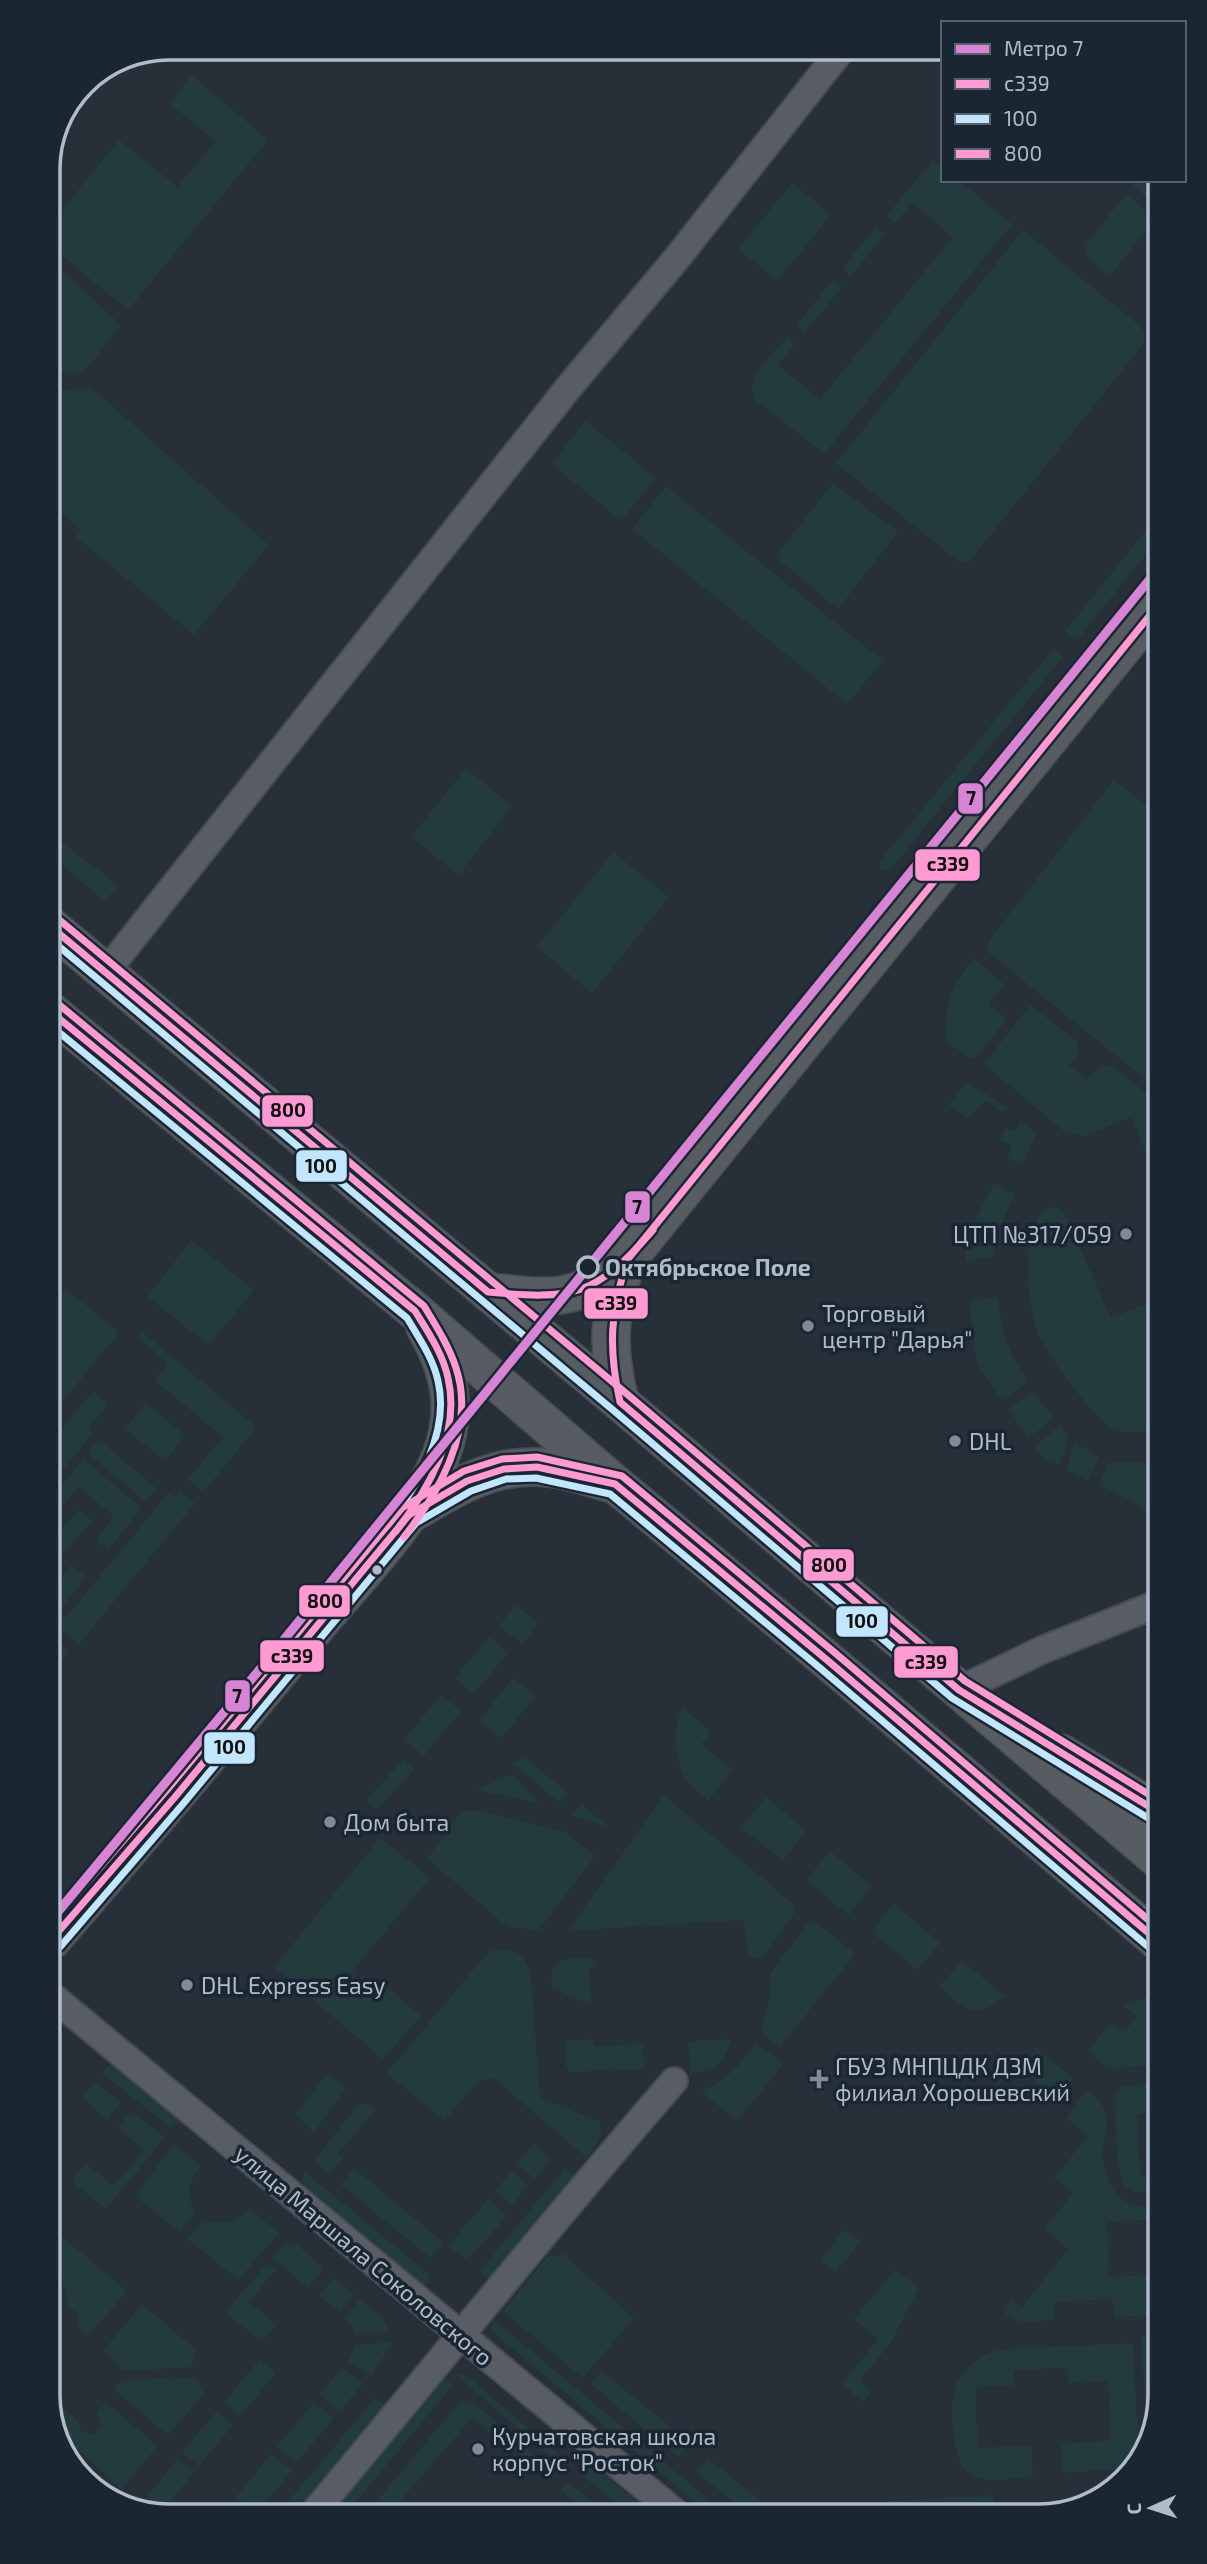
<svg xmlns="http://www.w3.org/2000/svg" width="1207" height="2564" font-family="'Exo 2',sans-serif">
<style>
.green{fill:#243b3e}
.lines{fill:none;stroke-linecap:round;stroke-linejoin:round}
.street-casing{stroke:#464b52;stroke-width:30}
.secondary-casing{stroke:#464b52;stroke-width:40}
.street{stroke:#585d65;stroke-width:26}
.secondary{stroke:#575c63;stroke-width:37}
.bus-1-casing{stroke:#1b2633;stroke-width:12}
.bus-2-casing{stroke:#1b2633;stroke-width:12}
.bus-3-casing{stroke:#1b2633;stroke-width:12}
.bus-1{stroke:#ff9ad2;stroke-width:7}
.bus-2{stroke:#c2e6ff;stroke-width:7}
.bus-3{stroke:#ff9ad2;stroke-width:7}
.metro-1-casing{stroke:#1b2633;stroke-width:14}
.metro-1{stroke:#d884d4;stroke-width:9}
.poi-dot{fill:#818a96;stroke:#1b2633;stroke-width:2.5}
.stop-dot{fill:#1b2633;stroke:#b1bbc9;stroke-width:3.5}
.bus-dot{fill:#b1bbc9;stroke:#1b2633;stroke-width:2.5}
.labels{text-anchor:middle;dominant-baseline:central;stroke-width:7;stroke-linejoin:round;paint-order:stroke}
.poi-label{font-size:23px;fill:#b1bbc9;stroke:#1b2633;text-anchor:start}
.stop-label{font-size:23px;font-weight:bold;fill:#b1bbc9;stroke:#1b2633;text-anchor:start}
.street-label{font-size:23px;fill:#b1bbc9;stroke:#1b2633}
.rim{fill:none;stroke:#b1bbc9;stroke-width:3.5}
.line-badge{stroke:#1b2633;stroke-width:2.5}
.pale-badge-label{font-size:19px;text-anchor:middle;font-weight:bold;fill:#111}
</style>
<rect width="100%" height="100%" fill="#272f38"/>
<g class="green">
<polygon points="191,75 268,140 128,310 48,244 48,227 119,140 178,187 215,141 170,104"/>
<path d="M933,160L943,168V180H958L1012,224L824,454L754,399C745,374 772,355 788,337L795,344L778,365L820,399L953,237L912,203L895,223L886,216Z"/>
<polygon points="1138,180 1150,180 1153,183 1153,203 1133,186"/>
<polygon points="792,183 831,215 777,281 738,249"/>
<path d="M1126,194L1153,217V221L1110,276C1098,267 1083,260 1087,243Z"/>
<polygon points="876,227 885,234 851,276 842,269"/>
<polygon points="1023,230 1141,327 1145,335 1143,344 968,563 958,561 836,463"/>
<polygon points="52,261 121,325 83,373 48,371 48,266"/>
<polygon points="833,280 842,287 805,332 797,325"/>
<polygon points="92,388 269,545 194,635 76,537 81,530 48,503 48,390"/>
<polygon points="585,421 656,478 621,521 552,464"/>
<polygon points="833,483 898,532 838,609 775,557"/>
<polygon points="666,486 883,661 847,704 632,529"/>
<polygon points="1154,520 1154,544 1077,640 1065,631"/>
<polygon points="1154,567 1154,580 1105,641 1093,645"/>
<polygon points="1054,648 1063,657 889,871 880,870 880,861"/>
<polygon points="466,768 512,806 459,875 411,837"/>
<polygon points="1114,780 1155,812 1156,1088 988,952 988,944 990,939"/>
<polygon points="49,833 118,885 105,901 49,855"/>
<polygon points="613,852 669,897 592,993 537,947"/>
<path d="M973,958L1005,985L989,1003L1007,1019L977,1057H969L945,1041C946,1000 950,991 973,958Z"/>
<polygon points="1030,1005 1077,1041 1079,1053 1069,1065 1087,1079 1100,1067 1113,1066 1156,1101 1156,1182 1132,1117 1085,1136 1066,1133 984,1064"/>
<polygon points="966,1082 1007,1107 1003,1112 985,1101 967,1118 949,1105"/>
<polygon points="1020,1122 1037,1132 1023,1165 1007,1158 1012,1146 999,1140 1006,1127 1014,1131"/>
<polygon points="994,1183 1015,1194 997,1233 973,1224"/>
<path d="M1050,1207L1058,1208L1064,1212L1111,1318L1157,1299V1428C1142,1432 1130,1435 1115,1429C1096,1422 1042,1349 1036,1329C1027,1299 1019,1223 1050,1207Z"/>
<polygon points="969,1232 994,1241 994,1257 966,1261 965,1247"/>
<polygon points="191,1240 254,1290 209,1345 148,1297"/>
<polygon points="67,1290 119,1332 51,1416 51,1292"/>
<path d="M998,1298C1003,1337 1007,1349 1028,1382L1002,1401L977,1363L969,1300Z"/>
<polygon points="142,1332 257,1427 203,1492 188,1479 223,1437 154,1380 168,1363 137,1337"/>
<polygon points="93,1391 108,1404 88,1429 93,1433 51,1484 51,1441"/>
<polygon points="1033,1391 1054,1419 1028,1438 1008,1409"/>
<polygon points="146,1403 185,1436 165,1461 125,1429"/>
<polygon points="1060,1425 1069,1436 1059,1465 1045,1461 1035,1447"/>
<polygon points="99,1440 156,1488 145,1501 88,1453"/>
<polygon points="1074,1442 1099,1457 1088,1481 1066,1470"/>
<polygon points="83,1459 142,1508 108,1550 96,1540 114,1516 79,1487 60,1509 51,1501 51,1498"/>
<polygon points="1151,1462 1157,1471 1157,1517 1139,1509 1140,1505 1099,1485 1108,1463"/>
<polygon points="180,1491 195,1503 79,1644 58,1628 52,1634 51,1578 58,1582 71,1565 86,1577 59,1612 66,1618 168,1493 174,1497"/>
<polygon points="79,1510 92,1521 59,1559 51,1553 51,1542"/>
<polygon points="516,1605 538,1623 523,1644 499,1626"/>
<polygon points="52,1636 70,1651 52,1673"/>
<polygon points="489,1637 508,1653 474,1694 455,1678"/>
<polygon points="513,1678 536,1696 501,1738 479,1721"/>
<polygon points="441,1695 461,1711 424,1756 405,1739"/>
<path d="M683,1708L711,1732L701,1744L733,1770L708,1801C701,1794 690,1785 685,1777C674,1757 672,1726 683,1708Z"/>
<polygon points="526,1758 568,1793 560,1803 512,1763"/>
<polygon points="404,1759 415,1769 376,1810 366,1800"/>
<polygon points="512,1774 539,1803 475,1790"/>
<polygon points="664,1795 793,1904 795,1912 762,1959 749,1958 743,1920 568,1931"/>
<polygon points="766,1797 806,1831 783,1861 741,1827"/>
<polygon points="581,1804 610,1828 572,1816"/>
<polygon points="462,1811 481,1811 565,1832 595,1856 539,1930 508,1927 427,1859"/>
<polygon points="380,1838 430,1877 351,1973 371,1992 381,1982 421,2016 383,2059 274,1967"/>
<polygon points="830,1851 872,1886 849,1915 806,1880"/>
<polygon points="893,1903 940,1943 918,1970 871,1932"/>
<polygon points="808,1923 820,1925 855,1954 780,2047 761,2032 769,1999 770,1974"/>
<path d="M491,1949C518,1950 525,1951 531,1978L540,2097L600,2122C603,2139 598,2145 586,2157L495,2079H483L473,2087L444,2121L387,2073Z"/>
<path d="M580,1957L594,1959L597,1966L589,1967L592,2005L552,1988C550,1963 555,1959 580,1957Z"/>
<path d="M962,1961L1005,1996C972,2022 967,2010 939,1987Z"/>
<polygon points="1148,1996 1159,2004 1159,2066 1109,2068 1101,2064 1088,2050 1111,2023 1124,2033 1137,2016 1124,2006"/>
<polygon points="593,2039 594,2046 643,2044 644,2069 570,2072 566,2066 565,2041"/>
<path d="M732,2039C722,2064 717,2070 690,2073L688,2041Z"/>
<path d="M755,2043L784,2063L737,2121L701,2092C728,2078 739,2068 755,2043Z"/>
<polygon points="1036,2048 1073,2078 1057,2098 1021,2068"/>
<polygon points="112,2061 179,2119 171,2128 102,2073"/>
<polygon points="328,2073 346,2088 314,2132 295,2115"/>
<polygon points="94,2082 121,2102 107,2119 82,2098"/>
<polygon points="1159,2082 1159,2113 1137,2115 1140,2175 1159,2174 1159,2191 1135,2192 1123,2184 1117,2159 1115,2092 1123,2086"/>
<path d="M1087,2090C1094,2096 1102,2102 1105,2111C1110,2126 1104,2140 1102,2155C1102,2160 1105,2166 1106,2171C1114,2201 1130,2208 1159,2208V2219L1107,2222L1109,2277L1155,2275L1156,2315L1114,2317L1112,2299L1054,2302V2320L1022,2322L1005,2314L1010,2299L1022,2307L1068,2249L1044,2229L1073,2193L1054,2178L1088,2136L1066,2118Z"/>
<polygon points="364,2103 376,2109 338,2154 343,2158 330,2175 314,2161 357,2106"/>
<polygon points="130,2111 165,2137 106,2209 72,2181 86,2164 114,2186 144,2150 118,2128"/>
<polygon points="534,2143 551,2159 535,2179 517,2163"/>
<path d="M174,2144L201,2166C187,2182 186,2194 195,2212L180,2233L135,2196Z"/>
<polygon points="354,2168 443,2242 431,2258 341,2185"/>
<polygon points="565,2168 575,2175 489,2279 480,2271"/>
<polygon points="512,2170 528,2186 512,2206 495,2191"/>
<polygon points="305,2172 430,2275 423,2286 306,2189 302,2180"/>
<polygon points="489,2198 507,2216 467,2260 448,2246"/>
<path d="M249,2208L279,2233L238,2280L188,2239L203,2219C222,2225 236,2224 249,2208Z"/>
<polygon points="53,2229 127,2291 88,2336 79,2329 79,2315 69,2306 53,2248"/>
<polygon points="844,2230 861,2241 835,2273 821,2260"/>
<polygon points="288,2244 297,2245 324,2269 308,2287 272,2258 281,2247"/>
<polygon points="563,2254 634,2318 583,2378 503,2311 547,2257"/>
<polygon points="268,2263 276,2269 249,2302 276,2325 261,2342 225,2312"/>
<polygon points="895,2270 919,2288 890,2344 860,2380 871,2392 863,2402 842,2383 878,2340 854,2319"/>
<polygon points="333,2278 354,2293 341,2311 338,2311 319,2296"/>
<polygon points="360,2299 383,2317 389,2331 356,2335 352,2325 344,2318"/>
<polygon points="142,2304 195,2349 192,2367 123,2371 103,2351"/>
<polygon points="493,2319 725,2513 708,2513 490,2330"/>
<polygon points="1150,2335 1158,2341 1160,2396 1147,2435 1141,2336"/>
<polygon points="393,2342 371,2376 348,2361 355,2345"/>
<path d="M1133,2343L1139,2458L1135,2468L1063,2473L1062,2444L1111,2440L1108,2381L1068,2383L1067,2367L1014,2371V2385L975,2388L978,2448L1031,2445L1033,2476C1015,2478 991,2484 974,2477C951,2467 949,2410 955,2388C959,2375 972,2362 983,2356C1002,2346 1026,2348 1047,2347C1076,2346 1104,2344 1133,2343Z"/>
<polygon points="260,2359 276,2373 240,2416 224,2402"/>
<polygon points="342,2368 363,2383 340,2411 319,2395"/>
<polygon points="602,2371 690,2443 678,2457 591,2384"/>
<polygon points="454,2373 467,2376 568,2462 562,2467"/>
<polygon points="195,2377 204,2394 168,2435 114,2390 121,2380"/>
<polygon points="444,2377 453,2385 345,2515 329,2515"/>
<polygon points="375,2398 387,2406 294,2516 276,2516"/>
<path d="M54,2400L77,2420C81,2445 111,2432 96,2413L106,2402L157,2446L122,2490L54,2428Z"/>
<polygon points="471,2400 555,2474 550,2480 472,2418 388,2515 365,2515 458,2404"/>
<polygon points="314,2402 334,2418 296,2463 277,2447"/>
<polygon points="217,2411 233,2425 199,2466 182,2452"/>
<polygon points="271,2454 292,2470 255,2515 236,2497"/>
<polygon points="70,2458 119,2499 118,2500 95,2492"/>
<polygon points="708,2458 774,2512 746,2512 696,2472"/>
<polygon points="178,2459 194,2472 172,2499 191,2516 161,2515 144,2500"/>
<polygon points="592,2464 650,2513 628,2513 581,2474"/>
<polygon points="568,2482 607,2513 589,2514 561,2490"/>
<polygon points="993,2495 995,2511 877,2512 889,2501"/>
</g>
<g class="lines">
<g class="street-casing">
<g id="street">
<polyline points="105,973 569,387 677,258 842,49"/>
<polyline points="959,1690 1042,1650 1157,1604"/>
<polyline points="53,1997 676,2513"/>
<path d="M312,2515C433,2371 550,2223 674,2081"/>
</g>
</g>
<g class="secondary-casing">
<g id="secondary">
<polyline points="50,926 620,1402 1158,1859"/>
<polyline points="50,1011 415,1311 615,1484 827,1660 1158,1941"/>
<path d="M488,1292C515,1294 545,1300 571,1293C592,1288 611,1272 628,1259L1155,608"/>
<path d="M620,1402C606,1345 608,1314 628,1259"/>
<path d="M410,1514C450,1491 487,1466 534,1467C559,1467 585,1476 609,1483"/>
<polyline points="1061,1753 1158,1812"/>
<path d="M52,1940C140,1838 226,1736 312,1632C355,1580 415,1521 440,1458C459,1411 450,1369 425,1327"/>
</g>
</g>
<use href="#street" class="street"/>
<use href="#secondary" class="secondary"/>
<g class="bus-1-casing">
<g id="bus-1">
<path d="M1155,609L628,1259C610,1311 608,1348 620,1402L959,1690L1158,1812"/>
<path d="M50,926L488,1292C573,1300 595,1297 653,1230"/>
<path d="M50,1011L415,1311C428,1332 443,1354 448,1378C461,1434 429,1489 396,1531"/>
<polyline points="52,1939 175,1797 409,1515 467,1481 504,1469 537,1467 615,1484 827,1660 1158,1941"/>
</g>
</g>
<g class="bus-2-casing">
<g id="bus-2">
<polyline points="50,939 613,1410 952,1698 1153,1821"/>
<path d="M50,1025L407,1318C419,1338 433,1358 438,1381C450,1433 418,1485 388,1525"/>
<polyline points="60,1947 183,1804 416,1523 471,1491 506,1479 536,1478 610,1494 820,1668 1151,1949"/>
</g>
</g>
<g class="bus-3-casing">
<g id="bus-3">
<polyline points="57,918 627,1394 965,1681 1158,1800"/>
<path d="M57,1003L424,1306C436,1326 449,1346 456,1368C476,1428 440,1491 404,1537"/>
<polyline points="52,1923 167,1790 402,1508 464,1471 502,1459 537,1457 622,1476 834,1652 1158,1928"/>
</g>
</g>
<use href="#bus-1" class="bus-1"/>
<use href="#bus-2" class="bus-2"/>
<use href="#bus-3" class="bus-3"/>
<g class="metro-1-casing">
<polyline id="metro-1" points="52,1919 260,1669 1154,574"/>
</g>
<use href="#metro-1" class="metro-1"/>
</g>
<g class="poi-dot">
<circle cx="1126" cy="1234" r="7"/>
<circle cx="808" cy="1326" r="7"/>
<circle cx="955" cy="1441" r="7"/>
<circle cx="330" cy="1822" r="7"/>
<circle cx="187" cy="1985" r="7"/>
<path d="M815.5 2068.5h7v7h7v7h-7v7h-7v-7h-7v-7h7z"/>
<circle cx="478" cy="2449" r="7"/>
</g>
<circle class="stop-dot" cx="588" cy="1267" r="10"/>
<circle class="bus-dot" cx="377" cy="1570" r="6"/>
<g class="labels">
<g class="poi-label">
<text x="1112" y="1234" text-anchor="end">ЦТП №317/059</text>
<text x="822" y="1313">Торговый<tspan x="822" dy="26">центр "Дарья"</tspan></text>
<text x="969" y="1441">DHL</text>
<text x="344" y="1822">Дом быта</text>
<text x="201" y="1985">DHL Express Easy</text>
<text x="835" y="2066">ГБУЗ МНПЦДК ДЗМ<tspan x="835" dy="26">филиал Хорошевский</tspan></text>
<text x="492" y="2436">Курчатовская школа<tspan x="492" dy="26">корпус "Росток"</tspan></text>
</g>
<g class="stop-label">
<text x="605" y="1267">Октябрьское Поле</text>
</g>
<g class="street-label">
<text transform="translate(364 2255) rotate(40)">улица Маршала Соколовского</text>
</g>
</g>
<path d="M0 0H1207V2564H0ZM169 60H1039A109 109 0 0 1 1148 169V2395A109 109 0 0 1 1039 2504H169A109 109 0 0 1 60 2395V169A109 109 0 0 1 169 60Z" fill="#1b2633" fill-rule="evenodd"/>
<path class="rim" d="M169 60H1039A109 109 0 0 1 1148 169V2395A109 109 0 0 1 1039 2504H169A109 109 0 0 1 60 2395V169A109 109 0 0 1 169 60Z"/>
<g class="line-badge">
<rect x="957" y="782" width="27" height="33" rx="7" fill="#d884d4"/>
<rect x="914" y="848" width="67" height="34" rx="7" fill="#ff9ad2"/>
<rect x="261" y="1094" width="53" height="34" rx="7" fill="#ff9ad2"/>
<rect x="295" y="1149" width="53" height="34" rx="7" fill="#c2e6ff"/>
<rect x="624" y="1190" width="27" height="34" rx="7" fill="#d884d4"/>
<rect x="583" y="1287" width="66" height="33" rx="7" fill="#ff9ad2"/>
<rect x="802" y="1548" width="53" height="34" rx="7" fill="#ff9ad2"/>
<rect x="298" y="1584" width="53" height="34" rx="7" fill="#ff9ad2"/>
<rect x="835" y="1605" width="54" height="33" rx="7" fill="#c2e6ff"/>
<rect x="259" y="1639" width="66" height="34" rx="7" fill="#ff9ad2"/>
<rect x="893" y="1645" width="66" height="34" rx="7" fill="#ff9ad2"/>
<rect x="224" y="1679" width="27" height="34" rx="7" fill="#d884d4"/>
<rect x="203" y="1731" width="53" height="34" rx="7" fill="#c2e6ff"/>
</g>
<g class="pale-badge-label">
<text x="971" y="805">7</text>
<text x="948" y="871">с339</text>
<text x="288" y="1117">800</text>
<text x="321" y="1173">100</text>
<text x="637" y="1214">7</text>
<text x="616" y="1310">с339</text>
<text x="829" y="1572">800</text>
<text x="325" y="1608">800</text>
<text x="862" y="1628">100</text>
<text x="292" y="1663">с339</text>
<text x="926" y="1669">с339</text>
<text x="237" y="1703">7</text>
<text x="230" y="1754">100</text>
</g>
<rect x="941" y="21" width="245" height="161" fill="#1b2633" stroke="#57626f" stroke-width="2"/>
<rect x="955" y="44" width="35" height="10" fill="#d884d4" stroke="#57626f" stroke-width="2"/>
<text x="1004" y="56" font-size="21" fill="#b1bbc9">Метро 7</text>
<rect x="955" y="79" width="35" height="10" fill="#ff9ad2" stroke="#57626f" stroke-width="2"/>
<text x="1004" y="91" font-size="21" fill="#b1bbc9">с339</text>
<rect x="955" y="114" width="35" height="10" fill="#c2e6ff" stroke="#57626f" stroke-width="2"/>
<text x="1004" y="126" font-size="21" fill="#b1bbc9">100</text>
<rect x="955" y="149" width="35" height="10" fill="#ff9ad2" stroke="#57626f" stroke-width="2"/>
<text x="1004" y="161" font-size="21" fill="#b1bbc9">800</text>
<g transform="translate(1151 2508) rotate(267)" stroke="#1b2633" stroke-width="5" paint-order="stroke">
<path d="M0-5L12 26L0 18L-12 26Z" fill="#b1bbc9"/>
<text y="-10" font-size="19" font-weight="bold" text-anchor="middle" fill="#b1bbc9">С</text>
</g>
</svg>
